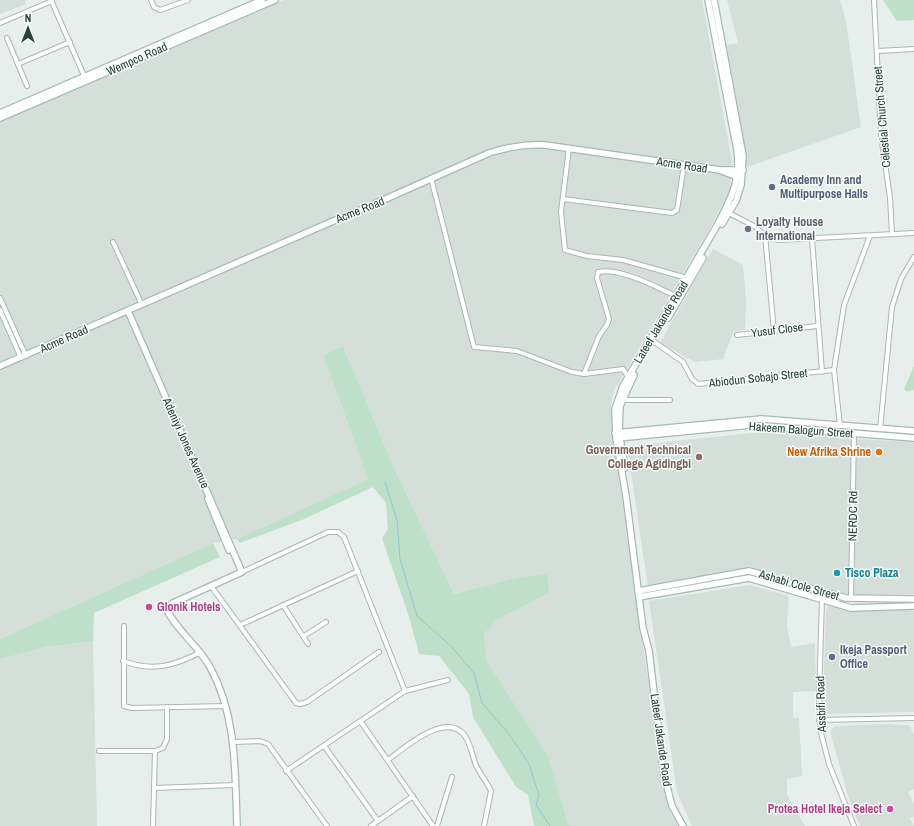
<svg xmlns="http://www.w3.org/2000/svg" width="914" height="826" font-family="'Archivo Narrow',sans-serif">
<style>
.built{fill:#d4dfda}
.green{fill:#bfe0c8}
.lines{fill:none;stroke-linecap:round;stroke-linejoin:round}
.stream{stroke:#8ec9d4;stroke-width:1}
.street-casing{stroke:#a8b8b2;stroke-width:6}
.secondary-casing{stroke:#a4bbb3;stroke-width:8}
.street{stroke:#fff;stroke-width:4}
.secondary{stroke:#fff;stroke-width:5.5}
.service-dot{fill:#5c6f8a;stroke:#f7fbf9;stroke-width:1.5}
.worship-dot{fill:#6b7280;stroke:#f7fbf9;stroke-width:1.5}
.food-dot{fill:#e8710a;stroke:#f7fbf9;stroke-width:1.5}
.education-dot{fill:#8d6e63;stroke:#f7fbf9;stroke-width:1.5}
.culture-dot{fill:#0f9aa8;stroke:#f7fbf9;stroke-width:1.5}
.hotel-dot{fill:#d1479c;stroke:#f7fbf9;stroke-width:1.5}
.labels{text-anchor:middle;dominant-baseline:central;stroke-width:3;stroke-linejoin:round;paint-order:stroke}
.street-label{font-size:12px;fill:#24423a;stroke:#f7fbf9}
.service-label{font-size:12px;font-weight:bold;fill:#4e5e75;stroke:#f7fbf9;text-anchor:start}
.worship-label{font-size:12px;font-weight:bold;fill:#5b616d;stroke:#f7fbf9;text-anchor:start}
.education-label{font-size:12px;font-weight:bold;fill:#785e54;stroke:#f7fbf9;text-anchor:end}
.food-label{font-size:12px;font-weight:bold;fill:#c56008;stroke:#f7fbf9;text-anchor:end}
.culture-label{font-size:12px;font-weight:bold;fill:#0d838f;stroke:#f7fbf9;text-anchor:start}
.hotel-label{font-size:12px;font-weight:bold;fill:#b23c85;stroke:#f7fbf9;text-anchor:start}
</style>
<rect width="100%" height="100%" fill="#e6efeb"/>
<g class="built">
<polygon points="0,0 25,0 26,4 0,14"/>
<polygon points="284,0 702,0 732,161 730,190 714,221 614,391 611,404 612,428 662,778 669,811 678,826 569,826 548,756 487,661 484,633 498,619 549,593 515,578 454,594 394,468 343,346 323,355 368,479 237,539 213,543 0,639 0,122"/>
<polygon points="727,0 840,0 846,21 861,127 747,167 725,45 738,43"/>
<polygon points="713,249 743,265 746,300 745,330 734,331 724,355 724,359 695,362 660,343"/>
<polygon points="781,430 858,439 914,442 914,594 847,594 765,571 748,569 648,587 627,446"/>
<polygon points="750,585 789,596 787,626 791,647 815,643 816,691 793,692 793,718 799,718 802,776 787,779 787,795 805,826 692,826 677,792 649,601"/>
<polygon points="828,605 847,609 914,609 914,712 825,714 823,702 826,610"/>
<polygon points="93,641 97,826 0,826 0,659 46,647"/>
<polygon points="877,724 909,725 914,734 914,789 908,792 914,804 914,816 910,818 914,826 860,826 848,796 830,731 835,726"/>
</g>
<g class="green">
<polygon points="883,0 914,0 914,20 897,21"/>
<polygon points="343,346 394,468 454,594 515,578 547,574 549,593 498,619 484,634 487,661 548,756 569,826 534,826 528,795 516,787 473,717 469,694 439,656 419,654 410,620 382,538 388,529 386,503 373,487 304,519 240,543 237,539 368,479 323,355"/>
<polygon points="914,366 914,390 907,392 904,389"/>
<polygon points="213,543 220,557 94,613 93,641 46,647 0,659 0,639"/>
</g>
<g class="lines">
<polyline class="stream" points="385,482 397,520 400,559 417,616 451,646 474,673 482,703 509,734 529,764 539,795 536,805 550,826"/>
<g class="street-casing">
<g id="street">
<polyline points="51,0 85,78"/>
<polyline points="151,0 154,7 160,10 188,0"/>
<polyline points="874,0 881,135 890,198 892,234"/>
<polyline points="0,23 52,1"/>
<polyline points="7,38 27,86"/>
<polyline points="877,51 914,49"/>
<polyline points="18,64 70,42"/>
<polyline points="569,148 561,212 565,250 587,256 623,260 687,278"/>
<polyline points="431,178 474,347 517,351 572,372 584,374 623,369 628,377"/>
<polyline points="563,199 672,213 677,210 684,165"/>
<polyline points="727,212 754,226 765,235 778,240 914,233"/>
<polyline points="765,235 774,331"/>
<polyline points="812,238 822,372"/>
<polyline points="113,242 142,305"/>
<polyline points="0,298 26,356"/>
<polyline points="0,310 21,358"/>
<polyline points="737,335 817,326"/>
<polyline points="653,341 683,362 692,379 698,384 834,370"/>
<path d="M584,374L599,336L607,325L609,319L597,278L598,272C619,267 656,287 676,296"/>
<polyline points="622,400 670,400"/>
<polyline points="840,426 834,370 844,305 870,236"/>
<polyline points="880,429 892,307 901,279 914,257"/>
<polyline points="242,572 328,532 338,532 344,537 405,691"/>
<polyline points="211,586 296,703 300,704 307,702 379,652"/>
<polyline points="851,598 854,434"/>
<polyline points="822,600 819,697 821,733 829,764 854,826"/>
<polyline points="283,605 308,644"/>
<polyline points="240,625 358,571"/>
<polyline points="124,626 124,706 132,708 226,706"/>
<polyline points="304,636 326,622"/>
<path d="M123,661C153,672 174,666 201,652"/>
<polyline points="819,720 914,718"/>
<polyline points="361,722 433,826"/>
<polyline points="233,742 260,741 268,744 327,826"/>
<polyline points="325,747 378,821"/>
<polyline points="99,751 155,751 163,748 167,739 167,707"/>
<path d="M388,760C404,748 447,710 465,736C471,745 472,755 476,765C480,774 487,782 491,791L484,826"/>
<polyline points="286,771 405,691 448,680"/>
<polyline points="154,788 235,785"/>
<polyline points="153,826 155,751"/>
<polyline points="371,826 413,796"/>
<polyline points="437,826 452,777"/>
</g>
</g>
<g class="secondary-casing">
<g id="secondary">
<polyline points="714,0 743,156 741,185 736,201 722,224"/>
<polyline points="0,113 262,0"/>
<polyline points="0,118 275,0"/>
<polyline points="722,171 740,178"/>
<path d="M128,311L242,572L173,603L166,608C175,629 198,645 210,667C237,716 235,772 237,826"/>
<polyline points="668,318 703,258"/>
<path d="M0,366L331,222L363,209L489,153C508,147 525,144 545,145L720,170H743"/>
<polyline points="615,433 761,419 914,431"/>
<polyline points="618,438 751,425 914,438"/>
<polyline points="625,468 619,432 620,406 634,375"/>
<polyline points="208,499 229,550"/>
<polyline points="638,591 749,571 846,598 914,599"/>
<polyline points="639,597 749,578 851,608 914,606"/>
<path d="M683,826L672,806L664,775L649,651L643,628L626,496L616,438L615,409L623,386L719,222C732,196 741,180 737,150L708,0"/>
</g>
</g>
<use href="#street" class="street"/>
<use href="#secondary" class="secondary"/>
</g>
<g class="service-dot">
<circle cx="772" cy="187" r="4"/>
<circle cx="832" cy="657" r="4"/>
</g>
<circle class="worship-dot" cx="748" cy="229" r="4"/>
<circle class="food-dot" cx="879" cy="452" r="4"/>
<circle class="education-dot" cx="699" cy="457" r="4"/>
<circle class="culture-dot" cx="837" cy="573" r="4"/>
<g class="hotel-dot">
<circle cx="149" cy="607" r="4"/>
<circle cx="890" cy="809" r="4"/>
</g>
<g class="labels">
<g class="street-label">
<text transform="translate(137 59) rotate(-24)">Wempco Road</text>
<text transform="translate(882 117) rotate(-95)">Celestial Church Street</text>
<text transform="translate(682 165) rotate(9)">Acme Road</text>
<text transform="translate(360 210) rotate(-22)">Acme Road</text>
<text transform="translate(661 322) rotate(-59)">Lateef Jakande Road</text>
<text transform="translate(777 330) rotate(-7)">Yusuf Close</text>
<text transform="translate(64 339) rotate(-24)">Acme Road</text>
<text transform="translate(758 378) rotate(-6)">Abiodun Sobajo Street</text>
<text transform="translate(801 430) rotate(4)">Hakeem Balogun Street</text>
<text transform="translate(186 443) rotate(66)">Adeniyi Jones Avenue</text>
<text transform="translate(853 516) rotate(-89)">NERDC Rd</text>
<text transform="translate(799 585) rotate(16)">Ashabi Cole Street</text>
<text transform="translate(821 704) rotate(-92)">Assbifi Road</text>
<text transform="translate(661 740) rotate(82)">Lateef Jakande Road</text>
</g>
<g class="service-label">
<text x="780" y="180">Academy Inn and<tspan x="780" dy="14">Multipurpose Halls</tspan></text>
<text x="840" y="650">Ikeja Passport<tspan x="840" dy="14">Office</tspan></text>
</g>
<g class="worship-label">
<text x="756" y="222">Loyalty House<tspan x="756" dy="14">International</tspan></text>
</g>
<g class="education-label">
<text x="691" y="450">Government Technical<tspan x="691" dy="14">College Agidingbi</tspan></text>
</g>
<g class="food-label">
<text x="871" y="452">New Afrika Shrine</text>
</g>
<g class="culture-label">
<text x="845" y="573">Tisco Plaza</text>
</g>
<g class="hotel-label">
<text x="157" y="607">Glonik Hotels</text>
<text x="882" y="809" text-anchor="end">Protea Hotel Ikeja Select</text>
</g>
</g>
<g transform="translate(28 28)" stroke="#f7fbf9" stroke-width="3" paint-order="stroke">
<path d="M0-3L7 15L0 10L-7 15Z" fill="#24423a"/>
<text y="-6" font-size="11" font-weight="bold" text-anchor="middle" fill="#24423a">N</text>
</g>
</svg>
